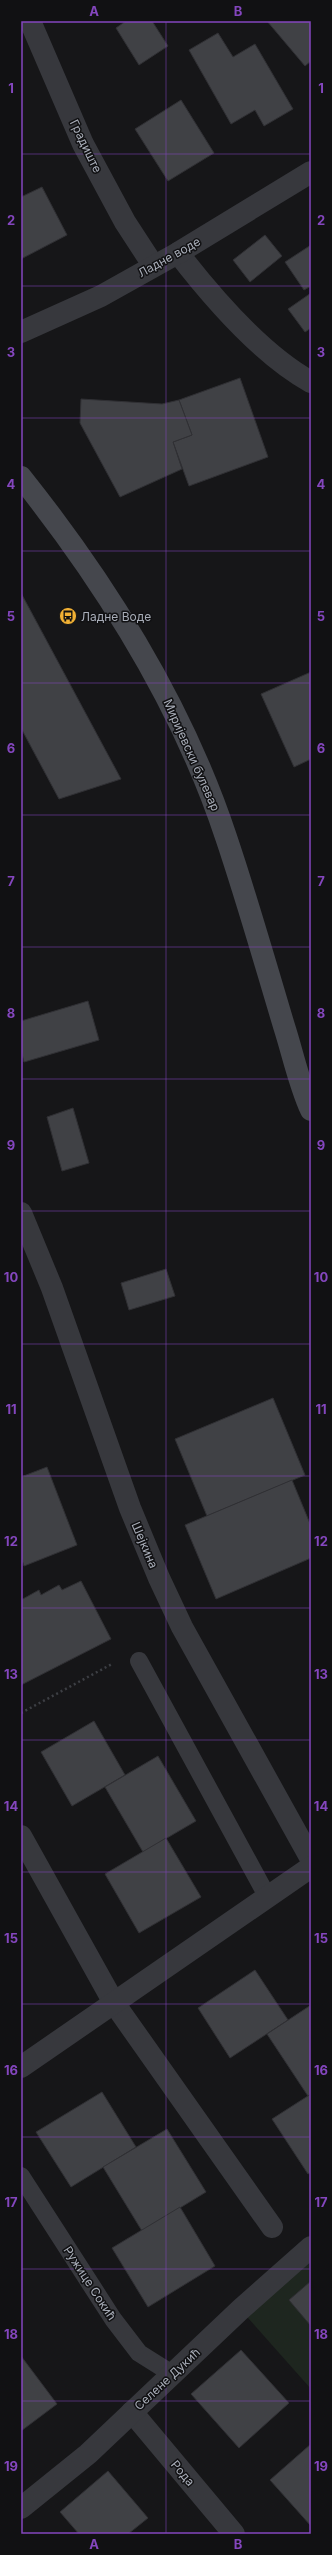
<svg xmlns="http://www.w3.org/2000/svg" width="332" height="2555" font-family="Inter,sans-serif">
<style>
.green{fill:#1e261f}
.building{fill:#404145;stroke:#303034}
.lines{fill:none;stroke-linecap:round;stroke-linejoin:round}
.path{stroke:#3d3f44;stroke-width:2.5;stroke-dasharray:2 3;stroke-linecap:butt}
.service{stroke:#37383d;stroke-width:18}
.minor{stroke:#37383d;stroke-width:22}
.tertiary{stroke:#37383d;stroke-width:22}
.secondary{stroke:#45474d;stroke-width:22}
.grid{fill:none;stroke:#8446be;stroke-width:1;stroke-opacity:0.55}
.labels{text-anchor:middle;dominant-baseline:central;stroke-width:3;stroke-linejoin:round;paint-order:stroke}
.street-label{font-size:12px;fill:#a8adb8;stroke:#111113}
.poi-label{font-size:12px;fill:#a8adb8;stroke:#111113;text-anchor:start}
.neatline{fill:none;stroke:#8446be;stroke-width:1.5}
.grid-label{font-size:13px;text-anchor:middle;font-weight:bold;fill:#8446be}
</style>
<rect width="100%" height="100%" fill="#161618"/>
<polygon class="green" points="311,2247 311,2389 241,2310"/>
<g class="building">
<polygon points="126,21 152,21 168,46 139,65 116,28"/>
<polygon points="267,21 311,21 311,61 305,66"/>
<polygon points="218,33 233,57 255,44 293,109 264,126 255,110 231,124 189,50"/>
<polygon points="181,100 214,153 168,181 135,129"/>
<polygon points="42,187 67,235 21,259 21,197"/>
<polygon points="265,235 282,256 250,282 233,260"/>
<polygon points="311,245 311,286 304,290 285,262"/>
<polygon points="311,293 311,328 305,332 288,309"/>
<polygon points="240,378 268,457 189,486 173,442 192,435 179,400"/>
<polygon points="81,399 162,404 179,400 192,435 173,442 182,469 120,497 80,423"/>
<polygon points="21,593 121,779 59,799 21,728"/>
<polygon points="311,672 311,759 294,767 261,694"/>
<polygon points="88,1001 99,1040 24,1062 21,1050 21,1021"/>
<polygon points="73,1108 89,1163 62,1171 47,1117"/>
<polygon points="166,1269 175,1296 129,1310 121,1283"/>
<polygon points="273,1398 305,1475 207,1516 175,1439"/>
<polygon points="47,1467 77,1545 24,1566 21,1557 21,1477"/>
<polygon points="292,1480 311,1526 311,1558 216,1599 185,1525"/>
<polygon points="81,1581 111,1639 21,1685 21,1600 39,1590 41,1595 59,1585 62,1590"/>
<polygon points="94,1721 125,1775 72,1806 41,1752"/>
<polygon points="158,1756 196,1821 143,1852 105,1787"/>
<polygon points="166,1838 201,1897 139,1933 105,1874"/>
<polygon points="255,1970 288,2020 230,2058 198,2008"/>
<polygon points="311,2005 311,2094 308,2096 267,2034"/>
<polygon points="102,2092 136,2147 71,2187 36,2132"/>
<polygon points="311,2094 311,2172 308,2174 272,2119"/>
<polygon points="167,2129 206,2192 142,2231 103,2167"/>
<polygon points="180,2207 215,2266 148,2307 112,2248"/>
<polygon points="311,2281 311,2326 289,2300"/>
<polygon points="241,2350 289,2403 239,2448 191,2394"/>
<polygon points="21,2356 57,2404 21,2431"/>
<polygon points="311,2444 311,2526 270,2480"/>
<polygon points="108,2471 148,2518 128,2534 79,2534 60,2512"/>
</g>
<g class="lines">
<polyline class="path" points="21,1713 112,1664"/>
<g class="service">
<polyline points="139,1661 267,1896"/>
<polyline points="21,2176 113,2319 139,2353 174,2375"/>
</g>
<g class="minor">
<polyline points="30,21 83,144 125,222 153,265"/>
<path d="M178,253C212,297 262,355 311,382"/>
<polyline points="21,1213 52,1288 130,1508 159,1578 182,1627 311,1859"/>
<polyline points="21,1836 114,2003 272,2227"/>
<polyline points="21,2067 311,1867"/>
<polyline points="132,2412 234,2534"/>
<polyline points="21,2508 88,2454 241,2309 311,2247"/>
</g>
<polyline class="tertiary" points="21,332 101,296 178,253 311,172"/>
<path class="secondary" d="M21,477C107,585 182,704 226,837C247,899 265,963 284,1026C293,1054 299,1084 311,1110"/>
</g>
<path class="grid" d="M166,21V2534M21,154H311M21,286H311M21,418H311M21,551H311M21,683H311M21,815H311M21,947H311M21,1079H311M21,1211H311M21,1344H311M21,1476H311M21,1608H311M21,1740H311M21,1872H311M21,2004H311M21,2137H311M21,2269H311M21,2401H311"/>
<defs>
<g id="bus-disc" transform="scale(0.9)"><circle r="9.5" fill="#f2b134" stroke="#111113"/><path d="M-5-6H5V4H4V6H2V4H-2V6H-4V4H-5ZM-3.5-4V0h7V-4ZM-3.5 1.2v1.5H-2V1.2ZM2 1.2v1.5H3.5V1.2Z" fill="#111"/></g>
</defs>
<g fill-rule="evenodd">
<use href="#bus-disc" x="68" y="616"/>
</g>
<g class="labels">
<g class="street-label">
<text transform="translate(86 146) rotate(64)">Градиште</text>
<text transform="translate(169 257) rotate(-29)">Ладне воде</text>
<text transform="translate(192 755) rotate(66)">Миријевски булевар</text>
<text transform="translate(145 1545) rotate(67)">Шејкина</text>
<text transform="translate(90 2283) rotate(57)">Ружице Сокић</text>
<text transform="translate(167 2379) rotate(-43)">Селене Дукић</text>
<text transform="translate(183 2473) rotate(50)">Рода</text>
</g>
<g class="poi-label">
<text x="81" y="616">Ладне Воде</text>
</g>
</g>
<rect width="332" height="2555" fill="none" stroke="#111113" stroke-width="44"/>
<rect x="22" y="22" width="288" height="2511" class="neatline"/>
<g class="grid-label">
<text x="94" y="16">A</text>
<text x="238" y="16">B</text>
<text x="11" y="93">1</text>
<text x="321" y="93">1</text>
<text x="11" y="225">2</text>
<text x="321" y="225">2</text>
<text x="11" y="357">3</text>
<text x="321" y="357">3</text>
<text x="11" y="489">4</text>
<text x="321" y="489">4</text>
<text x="11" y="621">5</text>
<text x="321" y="621">5</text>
<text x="11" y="753">6</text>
<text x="321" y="753">6</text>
<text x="11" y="886">7</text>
<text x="321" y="886">7</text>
<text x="11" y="1018">8</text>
<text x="321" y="1018">8</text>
<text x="11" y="1150">9</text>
<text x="321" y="1150">9</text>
<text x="11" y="1282">10</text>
<text x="321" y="1282">10</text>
<text x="11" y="1414">11</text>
<text x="321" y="1414">11</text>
<text x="11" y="1546">12</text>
<text x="321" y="1546">12</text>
<text x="11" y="1679">13</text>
<text x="321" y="1679">13</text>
<text x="11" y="1811">14</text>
<text x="321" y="1811">14</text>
<text x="11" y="1943">15</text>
<text x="321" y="1943">15</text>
<text x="11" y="2075">16</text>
<text x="321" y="2075">16</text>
<text x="11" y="2207">17</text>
<text x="321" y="2207">17</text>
<text x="11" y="2339">18</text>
<text x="321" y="2339">18</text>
<text x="11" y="2471">19</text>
<text x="321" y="2471">19</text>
<text x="94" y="2549">A</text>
<text x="238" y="2549">B</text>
</g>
</svg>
